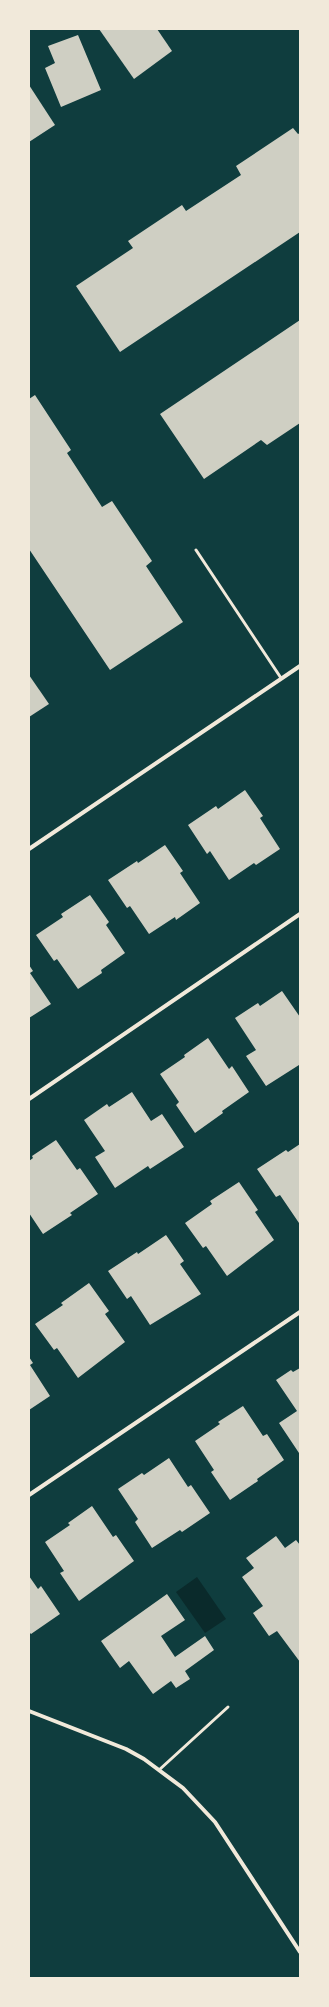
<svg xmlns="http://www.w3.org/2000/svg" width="329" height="2007" font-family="'Noto Serif',serif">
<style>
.water{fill:#0a2a2b}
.building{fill:#cfcfc3}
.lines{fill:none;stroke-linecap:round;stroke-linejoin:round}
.service{stroke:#f1e9da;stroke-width:3}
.minor{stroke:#f1e9da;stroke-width:4}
</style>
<rect width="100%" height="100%" fill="#0f3d3e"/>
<polygon class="water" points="197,1577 226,1619 205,1633 176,1592"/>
<g class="building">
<polygon points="99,29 157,29 172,51 134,79"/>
<polygon points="78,35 101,90 61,107 45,68 55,63 48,46"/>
<polygon points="29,85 55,125 29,142"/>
<polygon points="293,128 298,134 300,133 300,232 120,352 76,286 133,248 128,241 182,205 186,211 241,175 236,166"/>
<polygon points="300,320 300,423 267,445 261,440 204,479 160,414"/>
<polygon points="35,395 71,450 67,453 102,507 112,501 152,561 146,566 183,622 110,670 29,549 29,399"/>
<polygon points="29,675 49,704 29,717"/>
<polygon points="245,790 263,816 260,818 280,849 256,865 254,863 229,880 210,851 207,854 188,825 216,806 218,809"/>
<polygon points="165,845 183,871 180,873 200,903 176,920 175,917 149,934 130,906 127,908 108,880 137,861 138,863"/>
<polygon points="90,895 109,922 106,925 125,953 101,970 102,973 78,989 57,959 54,961 36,935 63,917 61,914"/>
<polygon points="29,965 33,971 30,973 51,1004 29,1018"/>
<polygon points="282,991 300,1017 300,1067 299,1065 266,1086 246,1056 256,1050 235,1018 258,1003 260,1006"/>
<polygon points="208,1038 229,1069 232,1066 249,1092 222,1111 223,1113 195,1133 176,1105 179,1102 160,1074 185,1057 184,1055"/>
<polygon points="132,1092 151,1121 162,1114 184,1147 150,1169 148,1166 115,1188 95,1157 105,1151 84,1120 107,1104 109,1107"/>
<polygon points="56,1140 77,1170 80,1168 98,1194 70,1213 72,1215 43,1234 29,1213 29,1161 33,1158 32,1156"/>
<polygon points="300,1144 300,1223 299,1223 280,1195 276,1197 257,1169 286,1150 288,1152"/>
<polygon points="239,1182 258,1210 255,1212 274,1240 227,1276 206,1246 203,1248 185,1223 212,1204 210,1201"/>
<polygon points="166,1235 184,1261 180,1264 201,1294 150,1325 131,1296 127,1299 108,1271 137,1252 138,1254"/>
<polygon points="89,1283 109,1311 105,1314 125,1342 78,1378 57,1348 54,1350 35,1324 63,1305 61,1303"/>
<polygon points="29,1357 33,1363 30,1365 50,1396 29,1410"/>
<polygon points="300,1368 300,1452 299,1453 279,1423 297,1411 276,1380 291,1370 293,1372"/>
<polygon points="243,1406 263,1436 267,1434 284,1460 257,1479 258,1481 230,1500 211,1472 214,1470 195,1441 220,1424 218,1422"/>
<polygon points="169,1458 188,1487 191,1485 210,1513 182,1532 180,1530 152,1548 135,1522 138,1519 118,1489 142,1473 144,1475"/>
<polygon points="92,1506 113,1537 116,1535 134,1561 79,1601 60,1573 64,1571 45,1542 70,1525 68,1523"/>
<polygon points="276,1536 285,1548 296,1540 300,1545 300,1662 277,1631 269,1636 253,1613 263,1606 242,1577 254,1568 246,1558"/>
<polygon points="29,1576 38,1589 41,1586 60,1614 31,1634 29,1632"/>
<polygon points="167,1594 185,1620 161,1636 175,1657 205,1636 214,1650 185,1671 190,1679 176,1688 171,1681 153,1694 129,1661 120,1668 101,1641"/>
</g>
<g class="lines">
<g class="service">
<polyline points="196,550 281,678"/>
<polyline points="159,1770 228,1707"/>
</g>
<g class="minor">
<polyline points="29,849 300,666"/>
<polyline points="29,1099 300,914"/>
<polyline points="29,1495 300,1312"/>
<polyline points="29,1711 126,1749 144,1759 183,1788 215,1822 300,1952"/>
</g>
</g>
<rect width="329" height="2007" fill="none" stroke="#f1e9da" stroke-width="60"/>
</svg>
